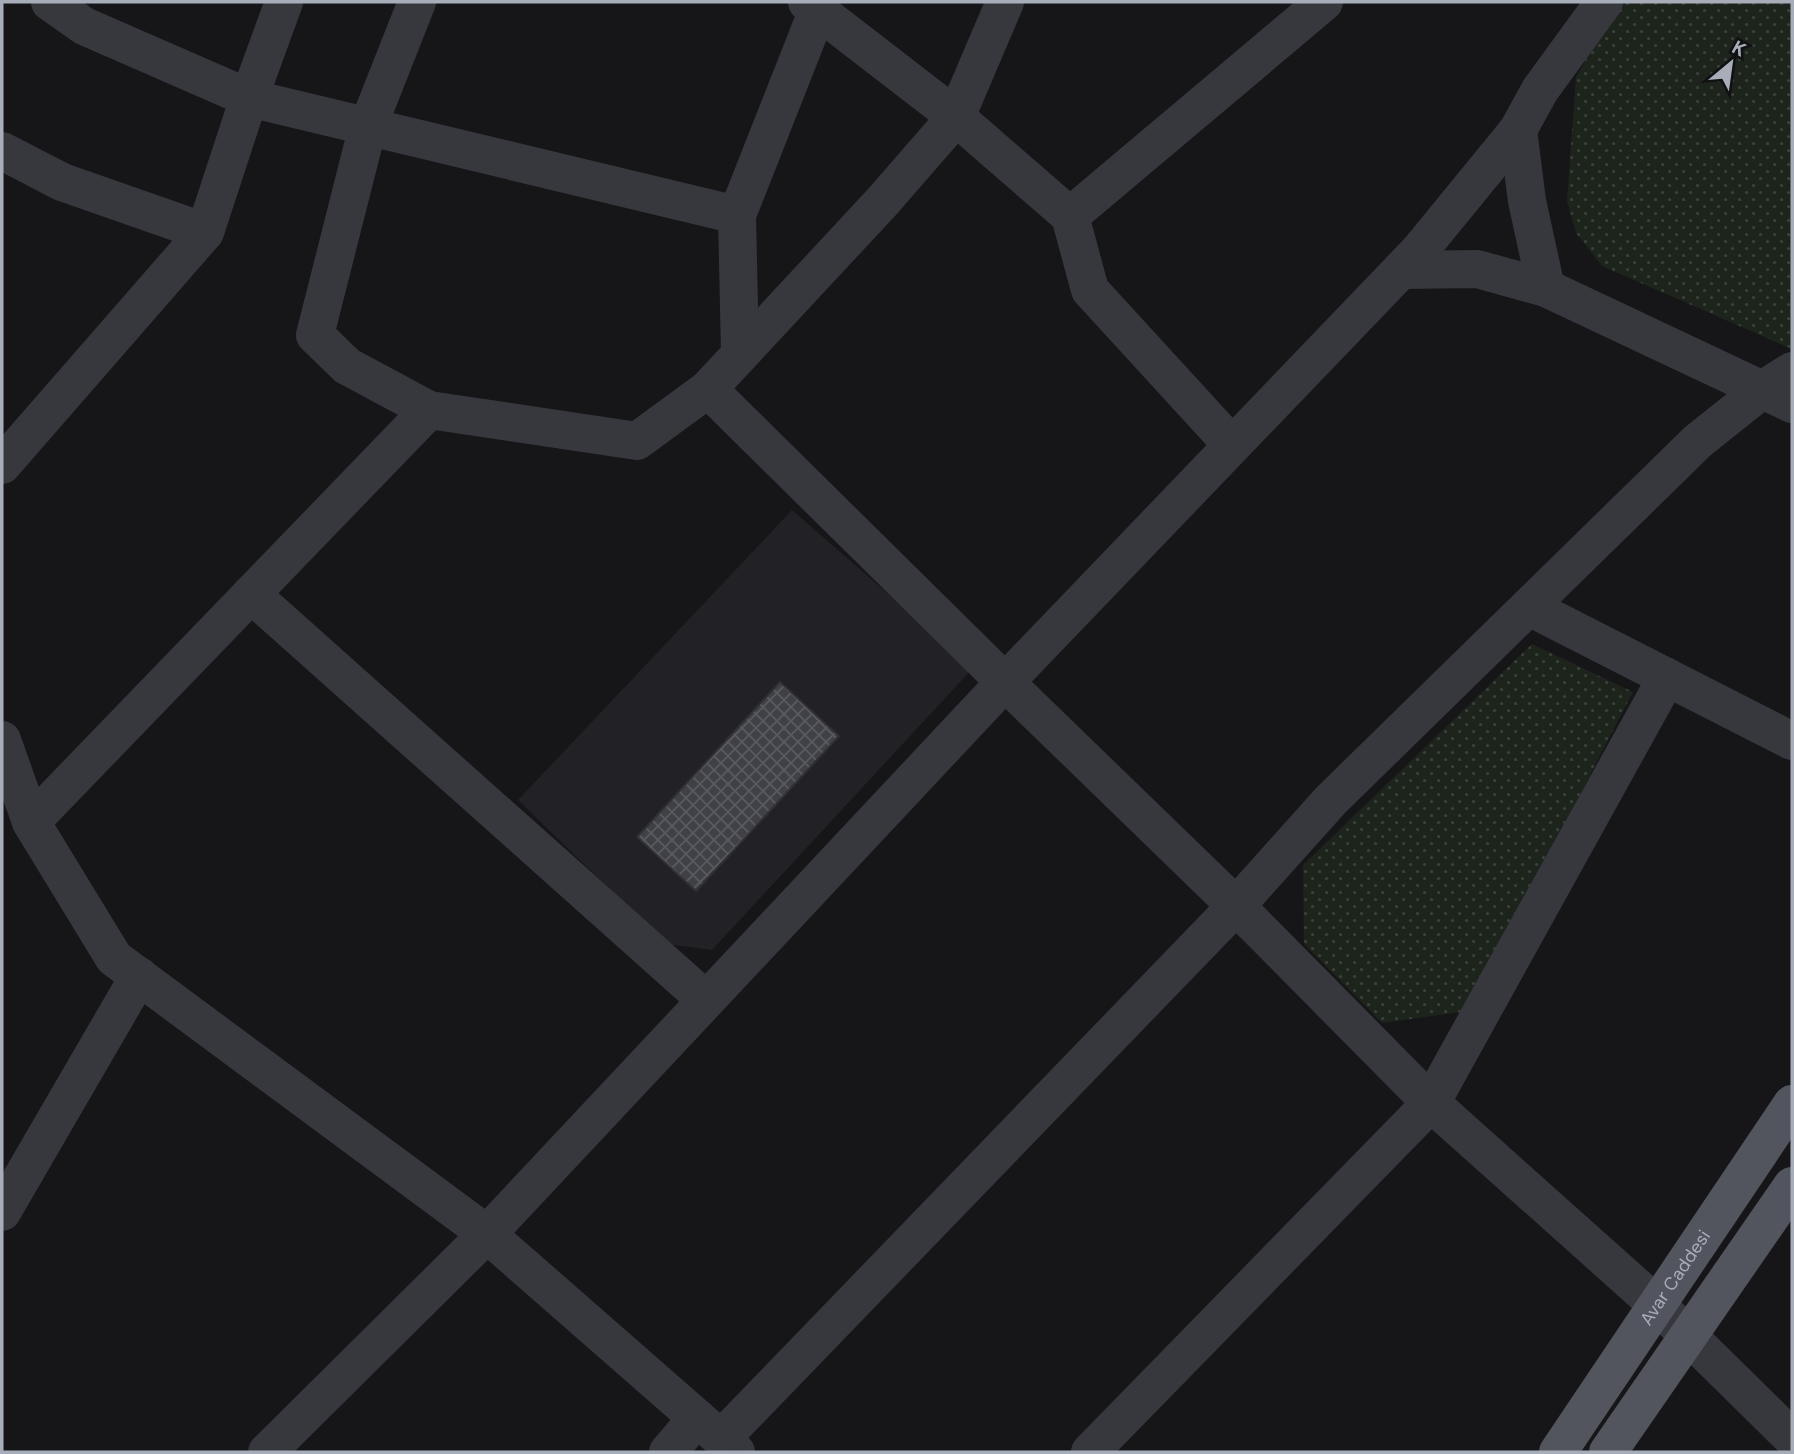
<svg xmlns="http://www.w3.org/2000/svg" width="1794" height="1454" font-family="'DM Sans',sans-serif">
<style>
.built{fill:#222226}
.green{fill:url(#green-dots)}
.building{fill:url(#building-cross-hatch);stroke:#303035;stroke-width:2}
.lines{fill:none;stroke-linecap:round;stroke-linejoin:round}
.minor{stroke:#37383e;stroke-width:38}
.major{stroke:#52555d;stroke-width:38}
.labels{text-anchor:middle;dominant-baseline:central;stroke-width:5;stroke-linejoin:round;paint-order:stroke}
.street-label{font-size:18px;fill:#a7aeba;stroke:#111113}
</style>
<defs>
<pattern id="green-dots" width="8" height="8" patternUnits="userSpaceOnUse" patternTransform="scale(1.75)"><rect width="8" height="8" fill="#1c241c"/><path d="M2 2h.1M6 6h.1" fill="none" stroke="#3a413b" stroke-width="1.8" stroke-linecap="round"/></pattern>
<pattern id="building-cross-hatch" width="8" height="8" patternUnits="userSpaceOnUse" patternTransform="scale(1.75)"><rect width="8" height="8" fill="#404146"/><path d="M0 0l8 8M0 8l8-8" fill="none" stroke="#595a5f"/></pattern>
</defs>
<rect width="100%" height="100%" fill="#161618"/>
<polygon class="built" points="792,510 973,668 712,950 666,944 518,800"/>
<g class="green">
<polygon points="1625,2 1792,2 1792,349 1602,266 1576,233 1567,201 1576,77 1597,40"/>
<polygon points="1532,644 1633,692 1468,1011 1382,1023 1304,944 1303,865"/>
</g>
<polygon class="building" points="780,682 839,736 696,891 637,837"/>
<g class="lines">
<g class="minor">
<polyline points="50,2 84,26 249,98 737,215"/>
<polyline points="417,2 368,126 315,335 347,366 429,410 637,441 708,389 882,202 956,117 1005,2"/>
<polyline points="807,2 956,117 1070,216 1090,290 1232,445"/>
<polyline points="1518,130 1527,201 1546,288"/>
<polyline points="2,151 62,182 205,232"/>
<polyline points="1070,216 1324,2"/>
<polyline points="1401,270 1477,269 1546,288 1792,404"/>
<polyline points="740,354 737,215 821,2"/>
<polyline points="708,389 1005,682 1236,906 1431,1103 1657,1305 1792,1438"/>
<polyline points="2,465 205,232 249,98 284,2"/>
<polyline points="251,594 706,1000"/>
<polyline points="1529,607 1792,741"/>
<polyline points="2,740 31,822 114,958 487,1234 736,1452"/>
<polyline points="31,822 429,410"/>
<polyline points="2,1212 139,976"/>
<polyline points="721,1439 1236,906 1331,800 1698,441 1762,390 1792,371"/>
<polyline points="267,1452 487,1234 989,699 1419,251 1518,130 1540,90 1604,2"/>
<polyline points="668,1452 697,1418"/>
<polyline points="1090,1452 1431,1103 1667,677"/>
</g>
<g class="major">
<path id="s1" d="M1558,1452L1792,1104"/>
<polyline points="1608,1452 1792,1186"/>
</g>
</g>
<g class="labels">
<g class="street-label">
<text stroke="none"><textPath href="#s1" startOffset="210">Avar Caddesi</textPath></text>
</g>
</g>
<rect width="1794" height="1454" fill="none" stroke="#a7aeba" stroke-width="7"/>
<g transform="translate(1731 63) rotate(29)" stroke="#111113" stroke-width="5" paint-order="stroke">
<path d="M0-5L12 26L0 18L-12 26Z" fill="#a7aeba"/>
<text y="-10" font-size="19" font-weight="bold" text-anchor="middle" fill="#a7aeba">K</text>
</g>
</svg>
